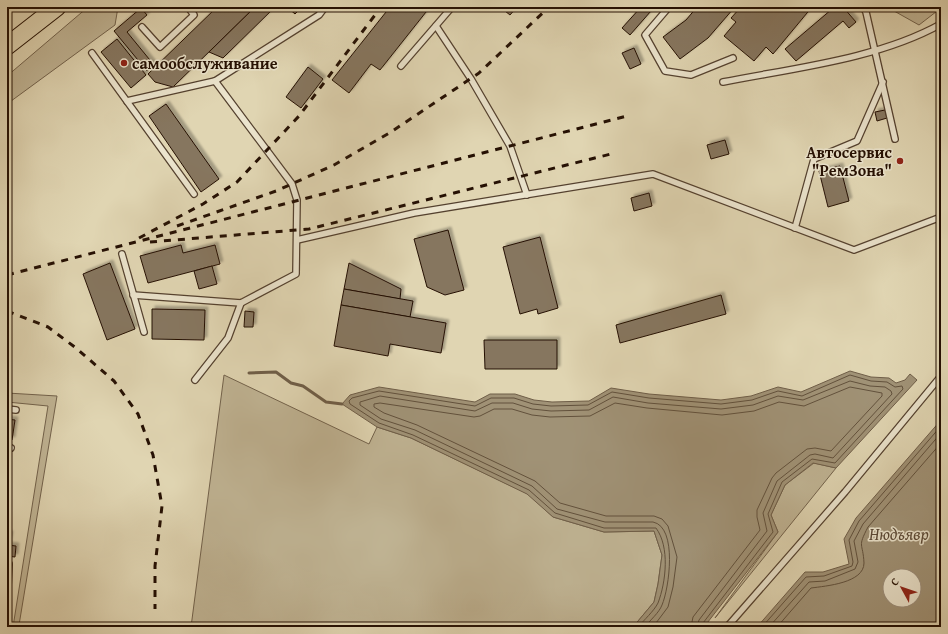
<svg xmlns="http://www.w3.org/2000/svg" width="948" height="634" font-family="'Gentium Book Plus',serif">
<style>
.green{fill:#c0b494;stroke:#72624c}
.water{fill:#a09276;stroke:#6f5e48;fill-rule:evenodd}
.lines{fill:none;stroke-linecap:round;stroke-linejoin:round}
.shore{stroke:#62513c;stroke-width:1}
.stream{stroke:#6f5e48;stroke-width:3}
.building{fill:#86765e;stroke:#251003;filter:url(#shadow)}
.lane-casing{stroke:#54412f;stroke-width:8}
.primary-casing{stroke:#251003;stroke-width:19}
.lane{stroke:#ebe4cd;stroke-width:5.5}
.primary{stroke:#e0d5b2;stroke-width:17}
.rail{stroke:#251003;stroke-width:3;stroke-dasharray:7 7;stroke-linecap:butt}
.poi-dot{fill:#8f2418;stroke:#ebe4cd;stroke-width:1.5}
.labels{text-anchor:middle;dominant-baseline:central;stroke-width:3;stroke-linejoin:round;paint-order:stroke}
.poi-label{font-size:16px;font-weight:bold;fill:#251003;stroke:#ebe4cd;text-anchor:start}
.water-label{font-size:17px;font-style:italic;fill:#5c4a37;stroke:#ebe4cd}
</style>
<defs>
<filter id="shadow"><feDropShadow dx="3" dy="-3" stdDeviation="1" flood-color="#0004"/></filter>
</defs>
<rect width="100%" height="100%" fill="#e0d5b2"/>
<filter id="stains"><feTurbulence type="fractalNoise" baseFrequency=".005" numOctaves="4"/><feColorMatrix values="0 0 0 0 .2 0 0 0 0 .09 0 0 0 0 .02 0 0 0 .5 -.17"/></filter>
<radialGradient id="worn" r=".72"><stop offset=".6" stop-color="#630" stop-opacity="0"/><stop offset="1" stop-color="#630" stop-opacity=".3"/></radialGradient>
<g class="green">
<polygon points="88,7 118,7 115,25 7,104 7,76"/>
<polygon points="887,7 941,7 941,8 919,25"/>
<polygon points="224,375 369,444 377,427 411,438 528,494 553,517 604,532 654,531 662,555 658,584 654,602 633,627 191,627"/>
<polygon points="7,393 57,396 19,625 21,627 13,627 48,406 7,402"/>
<polygon points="814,463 836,468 715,618 778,532 771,515 785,485"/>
</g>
<g class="water">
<polygon points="850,371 871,377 889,378 896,383 905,380 910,374 917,380 836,468 813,463 785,485 771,515 778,532 704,627 633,627 654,602 658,584 662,555 654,531 604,532 553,517 527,494 411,438 377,427 342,404 350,395 379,387 475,402 490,394 515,394 534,400 552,402 589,401 611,388 649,394 721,400 751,396 778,387 801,392"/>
<path d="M941,420V627H757L805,572H823L849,564L844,539L856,518ZM890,576H914V600H890Z"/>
</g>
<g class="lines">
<g class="shore">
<path d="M638,627C644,620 654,611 658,603C666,582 670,547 656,528H604L555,513L529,490L413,435L379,423L350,404L349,401L352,398L379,391L475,406L491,398H514L533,404L551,406L588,405L612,392L649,398L721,404L752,400L778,391L802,396L850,375L871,381L887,382L895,387L902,386L903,389L835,463L812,459L782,482L768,514L773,532L703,623L702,627"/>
<path d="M645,627C650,620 659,613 662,605C669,589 678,527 653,522H605L557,509L532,486L415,430L381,419L360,405V402L380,396L475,411L492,403H513L532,409L551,411L589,410L613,397L648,403L721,409L753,405L778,396L803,400L850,381L870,386L885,387L891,391L892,394L833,458L815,454L810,455L777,481L763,513L767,531L699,620L697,627"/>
<polyline points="653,627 668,607 673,587 677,557 668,526 662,519 654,516 606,516 560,503 535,481 417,425 384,413 374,407 374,404 380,403 474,417 480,416 494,409 512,409 532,415 550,417 590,416 615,403 647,408 722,415 754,411 779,402 804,406 850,387 882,393 882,396 831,451 815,448 807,449 776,473 772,478 757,510 757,517 760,530 693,617 691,627"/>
<polyline points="762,627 806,577 824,576 852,566 853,562 849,540 859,521 941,426"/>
<polyline points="769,627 809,582 825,581 855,569 858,562 854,541 863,524 941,433"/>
<path d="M777,627L811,588C826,586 864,583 864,563C863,542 857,548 868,527L941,443"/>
</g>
<polyline class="stream" points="249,373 276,372 291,383 303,386 326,402 342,404"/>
</g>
<g class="building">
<polygon points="217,7 230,7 232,10 235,7 255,7 173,87 155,82 148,74"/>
<polygon points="255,7 275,7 223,58 209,52"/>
<polygon points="287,7 302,7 295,14"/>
<polygon points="390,7 430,7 380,70 371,64 349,93 332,80"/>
<polygon points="500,7 517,7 510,15"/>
<polygon points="641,7 647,7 651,11 630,35 622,28"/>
<polygon points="697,7 734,8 708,38 680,59 663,37 686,20"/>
<polygon points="741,7 812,7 773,54 766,47 754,61 724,36 736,22 731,18"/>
<polygon points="831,7 843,7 856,22 849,28 843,21 796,61 785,49 832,9"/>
<polygon points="141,8 147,15 127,32 154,65 147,71 114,31"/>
<polygon points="117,39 146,75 131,88 101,52"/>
<polygon points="634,48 641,64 630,69 622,53"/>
<polygon points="308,67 323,79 301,108 286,97"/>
<polygon points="166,104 219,179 201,192 149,116"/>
<polygon points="885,110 887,118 877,121 875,112"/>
<polygon points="725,140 729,154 711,159 707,145"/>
<polygon points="840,166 849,201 828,207 819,171"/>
<polygon points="649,193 652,206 634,211 631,198"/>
<polygon points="448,230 464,290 445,295 427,287 414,239"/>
<polygon points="540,237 558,308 538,314 537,309 520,314 503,247"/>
<polygon points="181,245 183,253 215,245 220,264 148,283 140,256"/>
<polygon points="110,263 135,329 107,340 83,274"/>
<polygon points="349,263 401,289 400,299 344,289"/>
<polygon points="212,266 217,284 199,289 194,271"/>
<polygon points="344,289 413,301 410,317 341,305"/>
<polygon points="721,295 726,314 620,343 616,325"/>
<polygon points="341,305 446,323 441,353 390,344 388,356 334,346"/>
<polygon points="152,309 205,310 204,340 152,339"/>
<polygon points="245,311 254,312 253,327 244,327"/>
<polygon points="484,340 557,340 557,369 485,369"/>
<polygon points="7,419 15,420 12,440 7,439"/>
<polygon points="7,534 10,534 8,545 16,546 15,557 7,556"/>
</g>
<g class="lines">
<g class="lane-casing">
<g id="lane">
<polyline points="669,7 645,35 665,71 691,75 733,58"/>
<polyline points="863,7 866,12 895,139"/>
<polyline points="436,26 471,79 510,146 527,195"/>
<polyline points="142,27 160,47 194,15 188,7"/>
<polyline points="92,53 194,194"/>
<polyline points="401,66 452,7"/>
<path d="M723,82C794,68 878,59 941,24"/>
<polyline points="127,101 215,81"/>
<polyline points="795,228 814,159 857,141 883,82"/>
<polyline points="297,240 414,213 653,174 854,250 941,217"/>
<polyline points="122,254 144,332"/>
<polyline points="133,295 241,303 296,274 297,200 292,184 215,81 319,15 325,7"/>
<polyline points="195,380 228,338 241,303"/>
<polyline points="7,409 16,410"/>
<polyline points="7,447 11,448"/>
<polyline points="7,484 7,488"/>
<polyline points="7,564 9,564 7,605"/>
<polyline points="727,627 845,492 941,376"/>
</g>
</g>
<g class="primary-casing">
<polyline id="primary" points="7,46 57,7"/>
</g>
<use href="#lane" class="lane"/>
<use href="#primary" class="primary"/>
<g class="rail">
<polyline points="177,226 276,191 334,165 391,132 479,73 549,7"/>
<polyline points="139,238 203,204 237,182 299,116 381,7"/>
<polyline points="150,242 309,229 615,153"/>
<polyline points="7,275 627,116"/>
<polyline points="7,311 48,327 76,348 114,381 138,414 153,455 162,506 155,566 155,609"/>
</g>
</g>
<g class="poi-dot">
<circle cx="124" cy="63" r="4"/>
<circle cx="900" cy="161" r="4"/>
</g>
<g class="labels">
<g class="poi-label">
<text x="132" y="63">самообслуживание</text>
<text x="892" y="152" text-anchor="end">Автосервис<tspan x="892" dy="18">"РемЗона"</tspan></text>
</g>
<g class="water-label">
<text x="899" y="533">Нюдъявр</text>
</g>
</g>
<rect width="948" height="634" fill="none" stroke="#e0d5b2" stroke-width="24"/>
<rect x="8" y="8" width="932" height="618" fill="none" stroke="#251003" stroke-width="2"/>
<rect x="12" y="12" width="924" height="610" fill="none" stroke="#251003"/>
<g transform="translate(902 588) rotate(310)"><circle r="19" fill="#ebe4cd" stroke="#9c8f7c"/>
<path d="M0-3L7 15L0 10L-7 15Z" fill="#8f2418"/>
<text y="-6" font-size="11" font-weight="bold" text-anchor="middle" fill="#251003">С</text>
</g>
<rect width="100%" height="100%" filter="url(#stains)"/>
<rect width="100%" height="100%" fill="url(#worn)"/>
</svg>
